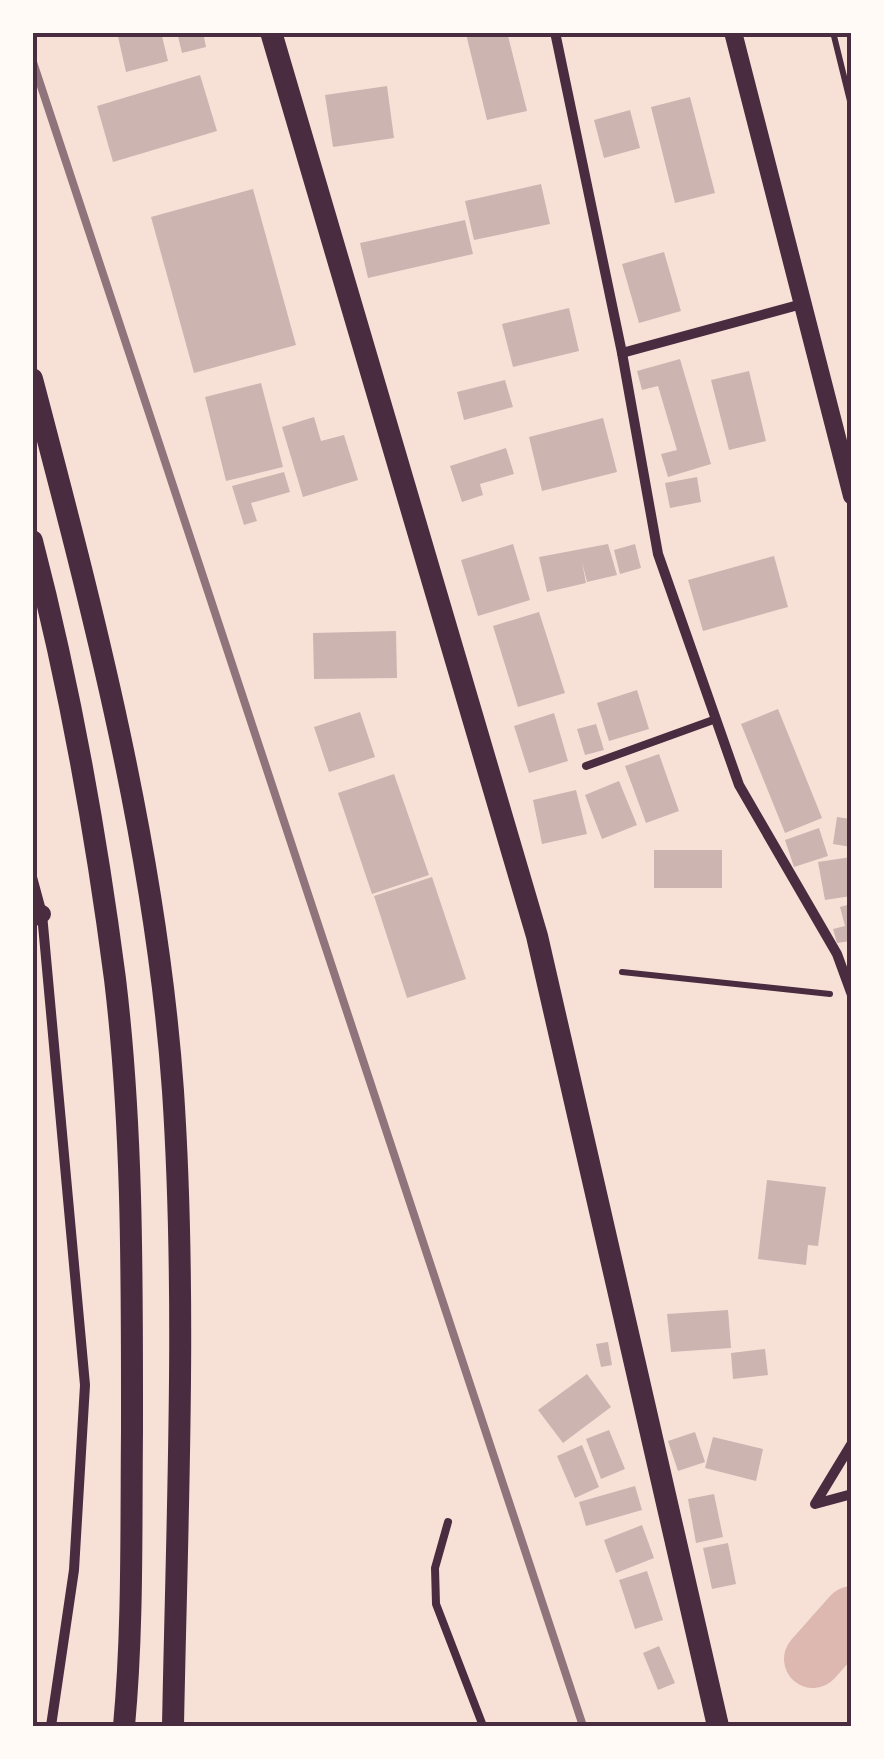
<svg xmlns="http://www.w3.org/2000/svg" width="884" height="1759" font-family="Inter,sans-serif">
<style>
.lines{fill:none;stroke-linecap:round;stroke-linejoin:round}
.river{stroke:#dcb8b0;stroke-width:58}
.building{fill:#ccb4b1}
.path{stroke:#4a2c40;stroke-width:6}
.service{stroke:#4a2c40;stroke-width:8}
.minor{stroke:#4a2c40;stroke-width:10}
.tertiary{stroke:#4a2c40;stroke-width:18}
.primary{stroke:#4a2c40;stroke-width:22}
.rail{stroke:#8f747c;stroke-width:8}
.neatline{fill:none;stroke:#4a2c40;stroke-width:4}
</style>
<rect width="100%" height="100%" fill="#f7e1d7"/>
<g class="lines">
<polyline class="river" points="813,1659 852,1615"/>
</g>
<g class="building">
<polygon points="117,32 161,32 168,61 126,72"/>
<polygon points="177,32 216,32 216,34 204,37 206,47 182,53"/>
<polygon points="507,32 527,111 487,120 466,34"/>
<polygon points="200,75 217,131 113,162 97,106"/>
<polygon points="387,86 394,138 333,147 325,95"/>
<polygon points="690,97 715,193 675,203 651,107"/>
<polygon points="630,110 640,148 604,158 594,120"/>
<polygon points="541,184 550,224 474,240 465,201"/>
<polygon points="253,189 296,345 194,373 151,217"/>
<polygon points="465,220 473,254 368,278 360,243"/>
<polygon points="664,252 681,311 639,323 622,264"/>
<polygon points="569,308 579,351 513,367 502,324"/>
<polygon points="680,359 711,464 668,477 661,454 677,450 658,386 642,390 637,371"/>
<polygon points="749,371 766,441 729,450 711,380"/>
<polygon points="505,380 513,407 464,420 457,392"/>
<polygon points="261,383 283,467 226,481 205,397"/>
<polygon points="314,417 321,441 344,435 358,480 303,497 282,427"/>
<polygon points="603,418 617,472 542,491 529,437"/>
<polygon points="506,448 514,474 480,484 483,495 462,502 450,466"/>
<polygon points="284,472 290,492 251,503 257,521 244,525 232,486"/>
<polygon points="697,477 701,502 670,508 665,483"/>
<polygon points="513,544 530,600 478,616 461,560"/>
<polygon points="608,544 617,575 587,582 582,562 586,583 547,592 539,557"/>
<polygon points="635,544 641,568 620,574 614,550"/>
<polygon points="774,556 788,607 703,631 688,580"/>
<polygon points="539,612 565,693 518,707 493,626"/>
<polygon points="396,631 397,678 314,679 313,633"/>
<polygon points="637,690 649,729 609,741 597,703"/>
<polygon points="778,709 822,818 785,833 741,724"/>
<polygon points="360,712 375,757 329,772 314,727"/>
<polygon points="554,713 568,761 529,773 514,726"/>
<polygon points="596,724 604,750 585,755 577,729"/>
<polygon points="659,754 679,811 646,823 625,766"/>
<polygon points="394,774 429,875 372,894 338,793"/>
<polygon points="619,781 637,825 602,839 585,795"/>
<polygon points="576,790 587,834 542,844 533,800"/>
<polygon points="837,817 851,819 851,847 833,844"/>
<polygon points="819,828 828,856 794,867 785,840"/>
<rect x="654" y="850" width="68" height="38"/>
<polygon points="851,857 851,896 825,900 818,862"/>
<polygon points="432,877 466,979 407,998 374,896"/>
<polygon points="851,904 851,941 837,943 833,929 845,926 840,907"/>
<polygon points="767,1180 826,1187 818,1246 808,1245 806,1265 758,1259"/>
<polygon points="728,1310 731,1348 671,1352 667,1314"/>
<polygon points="608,1342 612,1365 601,1367 596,1344"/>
<polygon points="765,1349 768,1375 733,1379 731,1353"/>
<polygon points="587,1374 611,1407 563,1443 538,1410"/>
<polygon points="609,1430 625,1469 601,1479 586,1439"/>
<polygon points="695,1432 705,1462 678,1471 668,1441"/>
<polygon points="713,1437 763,1449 756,1481 705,1468"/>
<polygon points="582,1445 599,1487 575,1498 557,1456"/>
<polygon points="635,1486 642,1510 586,1526 579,1502"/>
<polygon points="714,1494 723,1537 696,1543 688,1499"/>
<polygon points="642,1525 654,1558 616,1573 604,1540"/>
<polygon points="728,1543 736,1584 712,1589 703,1548"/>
<polygon points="647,1571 663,1620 635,1629 619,1580"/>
<polygon points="659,1646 675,1683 658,1690 643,1653"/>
</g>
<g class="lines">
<g class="path">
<polyline points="833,32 852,109"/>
<polyline points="622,972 830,994"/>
</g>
<g class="service">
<polyline points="586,766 716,719"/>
<polyline points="448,1522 435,1568 436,1604 483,1726"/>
</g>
<g class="minor">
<polyline points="555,32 622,353 658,554 739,785 837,954 852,995"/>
<polyline points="622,353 802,304"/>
<polyline points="32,877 42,914 85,1385 74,1570 51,1726"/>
<polyline points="852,1443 815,1504 852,1494"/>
</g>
<g class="tertiary">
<polyline points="733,32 852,496"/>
<polyline points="32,918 42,914"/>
</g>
<g class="primary">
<polyline points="271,32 537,936 718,1726"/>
<path d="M32,379C93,611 156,850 173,1091C187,1302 177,1515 173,1726"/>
<path d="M32,541C69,683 96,833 115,979C133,1128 132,1282 132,1432C131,1530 133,1629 124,1726"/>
</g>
<polyline class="rail" points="32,59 583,1726"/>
</g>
<rect width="884" height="1759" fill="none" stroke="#fffaf5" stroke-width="70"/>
<rect x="35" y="35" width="814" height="1689" class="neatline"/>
</svg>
